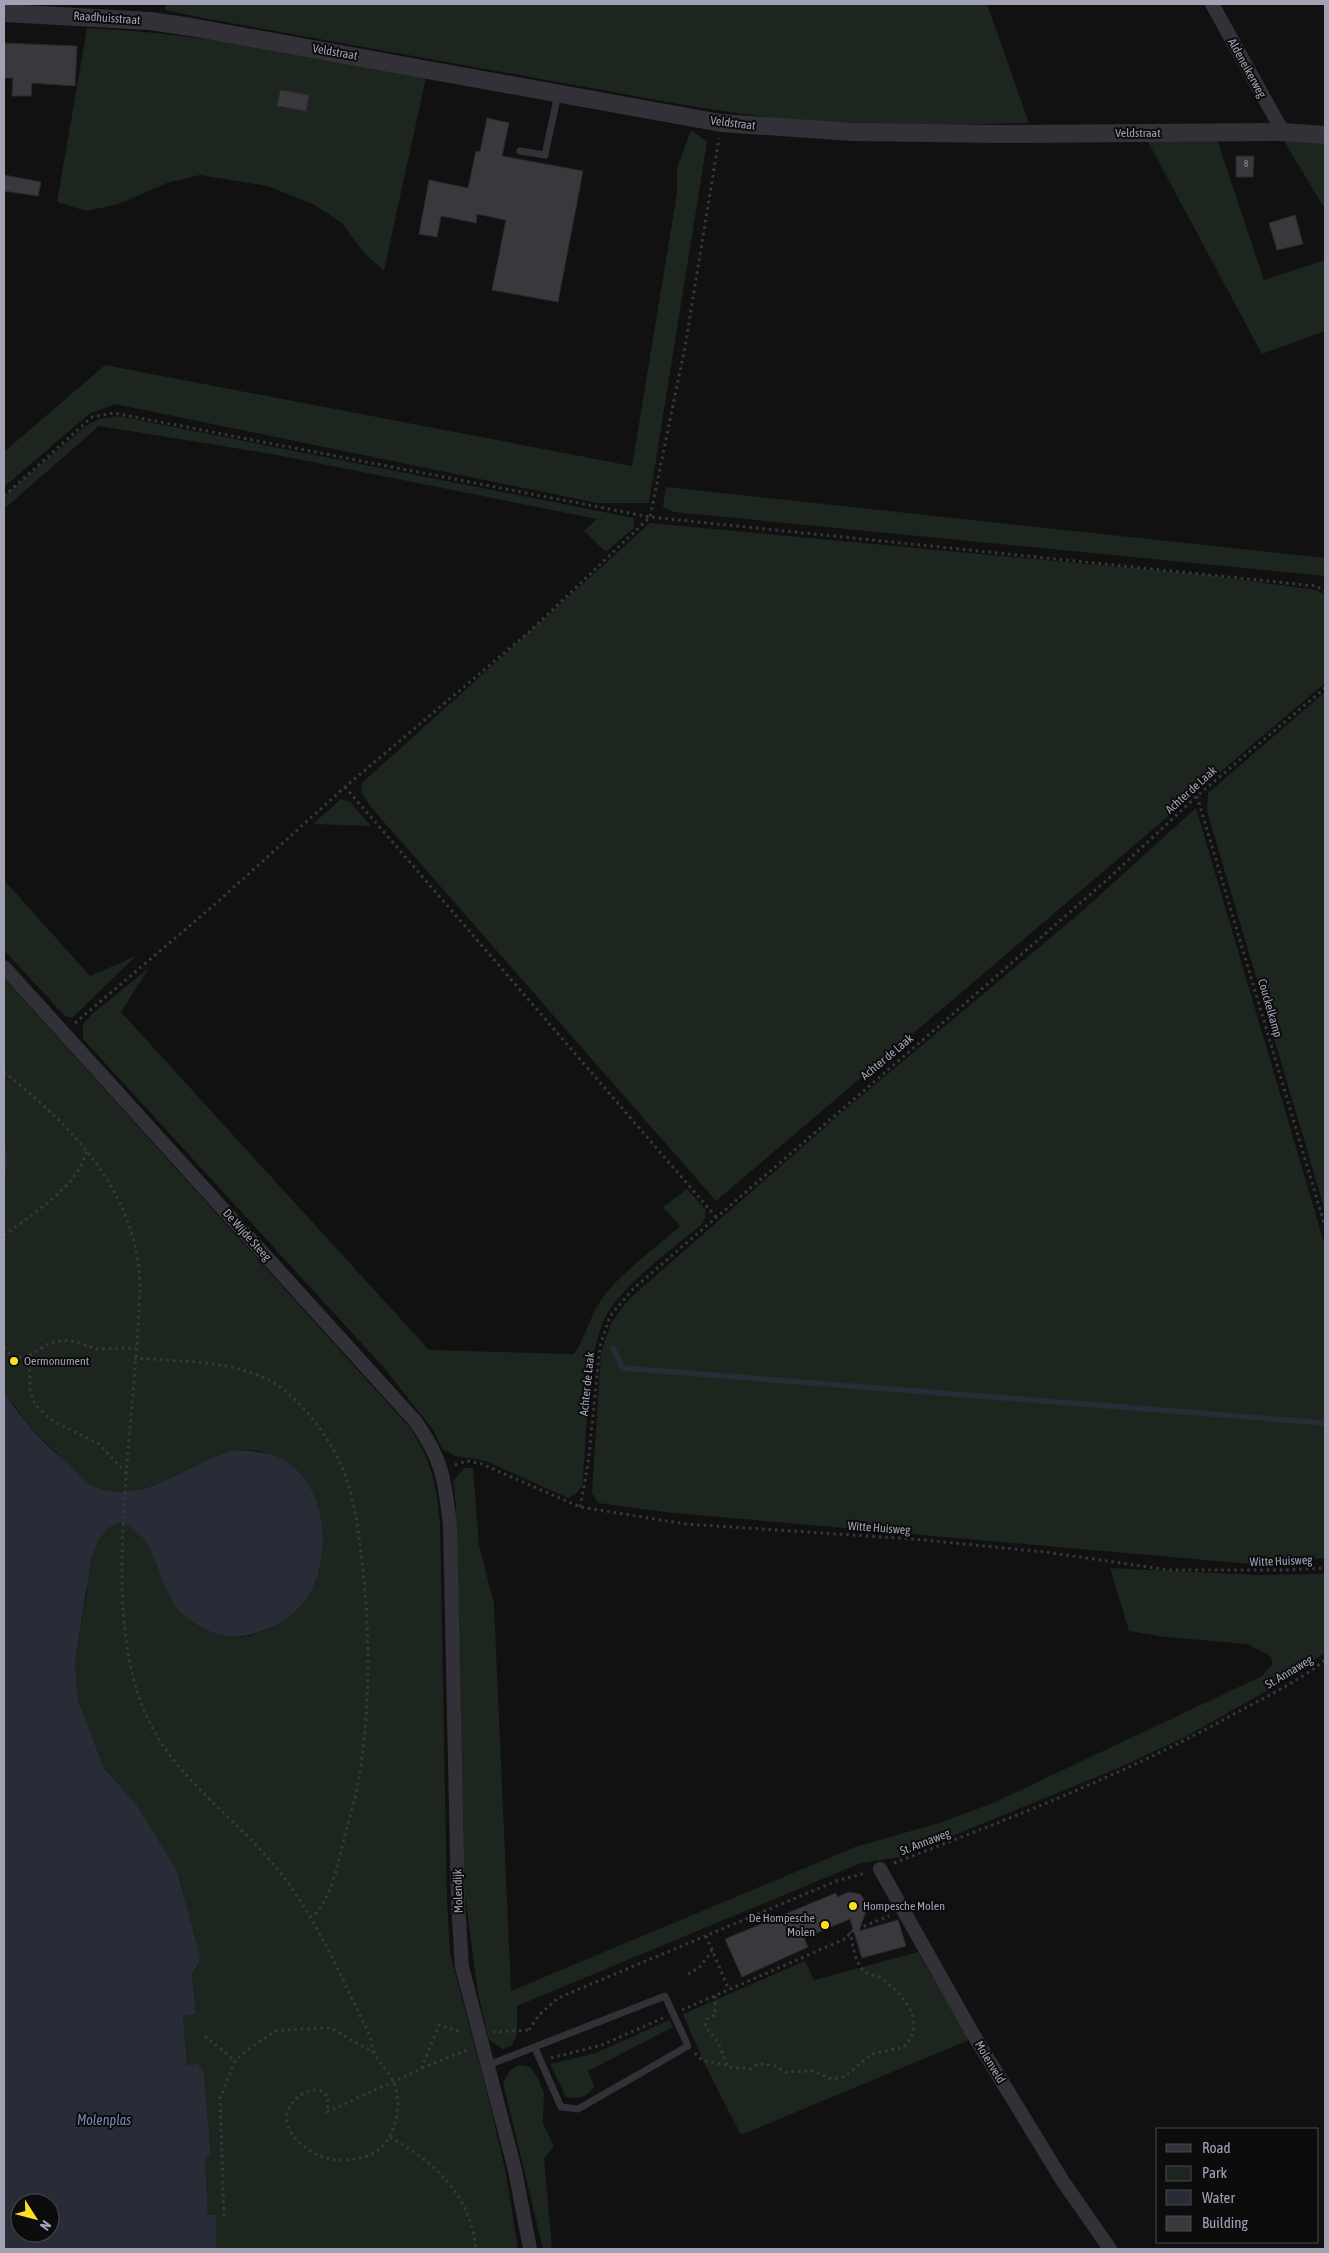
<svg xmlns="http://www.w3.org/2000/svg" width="1329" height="2253" font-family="'Asap Condensed',sans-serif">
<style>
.green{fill:#1d251f}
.water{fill:#272c36;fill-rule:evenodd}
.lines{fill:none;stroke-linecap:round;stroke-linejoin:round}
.stream{stroke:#272c36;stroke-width:5.5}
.building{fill:#38383d;stroke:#2b2a2e}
.path{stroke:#37383e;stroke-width:3;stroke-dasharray:2.5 4;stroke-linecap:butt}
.service{stroke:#323137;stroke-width:7}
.minor{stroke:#323137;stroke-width:14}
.tertiary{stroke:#323137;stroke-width:18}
.poi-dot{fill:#fce11f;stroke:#0c0c0d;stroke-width:2}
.labels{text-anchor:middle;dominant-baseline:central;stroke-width:4;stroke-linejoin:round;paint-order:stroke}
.number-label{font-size:10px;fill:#878896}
.street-label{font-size:12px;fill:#a1a3b4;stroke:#0c0c0d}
.poi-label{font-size:12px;fill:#a1a3b4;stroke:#0c0c0d;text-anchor:start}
.water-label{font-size:14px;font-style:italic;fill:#7588b2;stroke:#0c0c0d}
</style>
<rect width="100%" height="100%" fill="#111112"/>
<g class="green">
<polygon points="166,4 987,4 1029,123 895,126 784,120 690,106 203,18 165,10"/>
<path d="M87,28C201,33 314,56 426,77L384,271L364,253L342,223L313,204L267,186L200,175L167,183L119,204L86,211L57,202Z"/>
<polygon points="691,130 707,142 649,503 597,503 115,404 89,414 4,487 4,452 105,365 632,466 677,193 677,168"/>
<polygon points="1282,138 1325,140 1325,209"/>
<polygon points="1217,139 1264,280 1325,260 1325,331 1262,354 1147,140"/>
<polygon points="118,416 629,517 634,518 634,528 606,552 584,531 597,519 277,455 99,426 4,509 4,496 87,425 99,419"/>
<polygon points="666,487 1325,558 1325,576 674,512 663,507"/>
<polygon points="650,523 1215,576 1316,590 1325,595 1325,683 716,1201 370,806 361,792 362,783"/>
<polygon points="1325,692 1325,1211 1207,811 1208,793"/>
<polygon points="341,799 350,802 371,826 313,824"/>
<polygon points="1196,808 1325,1246 1325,1558 1250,1564 664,1512 598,1503 592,1493 601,1352 611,1323 628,1300 847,1108 1080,913"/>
<polygon points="4,880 90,976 136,956 72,1018 65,1016 4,950"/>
<path d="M149,968L121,1012L429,1350L574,1354C587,1335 591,1311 606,1293C627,1268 656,1248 680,1226L663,1207L687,1189L705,1209V1218L701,1225C674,1247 619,1288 605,1318C585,1360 588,1437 582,1485L578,1492L568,1498L486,1461L455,1456L442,1449L434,1431L385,1369L83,1039V1024L92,1014Z"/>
<path d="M4,978L411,1429C432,1463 436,1483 440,1522L447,1901L450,1953L489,2100L506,2173L518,2249H216V2215H208L205,2157L211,2155L204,2074L187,2065L183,2016L196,2015L192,1973L198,1965L200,1955L177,1871L137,1805L104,1768L78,1700L75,1663L87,1591C84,1574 96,1527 117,1523C121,1523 126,1524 129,1524C135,1531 144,1537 148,1545C163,1577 168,1608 200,1627C223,1640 244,1640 268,1629C327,1602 335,1538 307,1484C302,1473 293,1468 283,1461C230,1427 181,1483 129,1493C120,1495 104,1490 96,1488C80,1482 66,1461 54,1450C38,1436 25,1422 13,1404C10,1401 6,1397 4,1393C0,1384 4,1357 4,1346C4,1292 4,1238 4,1185L8,1160L4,1137Z"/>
<polygon points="464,1468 473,1468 479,1545 494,1604 511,1991 855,1847 939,1823 993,1803 1262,1676 1273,1663 1269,1655 1247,1644 1165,1637 1129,1631 1110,1568 1259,1575 1325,1574 1325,1653 1268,1690 1187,1736 1116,1769 901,1857 861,1863 517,2006 517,2034 512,2045 503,2049 489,2040 478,1994 465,1896 456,1505 453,1481"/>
<polygon points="918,1952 969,2040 741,2135 704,2063 683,2014 805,1961 814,1980"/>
<path d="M669,2020L673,2027L588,2071L594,2086C588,2098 579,2099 566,2097L550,2064L596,2053Z"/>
<polygon points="518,2065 530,2067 537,2076 544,2093 543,2123 554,2147 544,2158 552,2249 543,2249 503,2083 510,2071"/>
</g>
<g class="water">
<polygon points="4,1137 8,1160 4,1185"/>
<path d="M4,1393C15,1408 26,1423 39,1437C47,1446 58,1454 67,1463C75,1471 84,1482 95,1487C143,1507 186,1463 229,1452C240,1449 252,1451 263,1453C282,1455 298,1468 308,1484C321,1505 326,1536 321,1561C316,1591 300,1614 272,1627C243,1640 221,1641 194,1623C186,1618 178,1611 173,1602C162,1584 157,1562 147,1544C143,1536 134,1531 129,1524L117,1523L107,1529L98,1541L91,1560L75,1663L78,1700L104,1768L137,1805L177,1871L200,1955L199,1963L192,1973L196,2015L183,2016L187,2065L198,2064L204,2074L211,2155L205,2157L208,2215H216V2249H4ZM20,2203H50V2233H20Z"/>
</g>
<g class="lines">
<polyline class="stream" points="613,1348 623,1368 1325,1423"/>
</g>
<g class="building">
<polygon points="4,43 77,46 75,86 32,83 31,96 12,96 13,78 4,78"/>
<polygon points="280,90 309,95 306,111 277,106"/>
<polygon points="487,118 509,123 502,156 583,171 558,302 492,290 506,220 477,214 476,223 441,216 437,237 419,234 429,180 468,188 476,151 480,152"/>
<polygon points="1236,156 1254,156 1253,177 1236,177"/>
<polygon points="4,175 41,182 38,196 4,191"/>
<polygon points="1295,215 1303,244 1277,250 1269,223"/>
<polygon points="849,1892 860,1894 866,1902 867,1908 859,1931 898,1920 906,1946 862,1958 850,1919 804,1938 808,1947 742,1977 725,1939 836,1893 837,1897"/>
</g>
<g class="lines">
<g class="path">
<polyline points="4,496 92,417 114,413 650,517 1316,586 1325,591"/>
<polyline points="345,787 716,1217"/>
<polyline points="1197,796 1325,1226"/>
<polyline points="75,1023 213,906 345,787 529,632 650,517 685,347 719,138"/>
<path d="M4,1072C72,1126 138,1193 140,1286C138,1349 131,1412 126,1476C121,1558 113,1663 157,1736C186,1784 232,1817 268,1858C314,1910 339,1973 369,2034C371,2040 372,2047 374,2052C379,2065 392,2074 396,2088C402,2112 393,2148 367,2156C347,2162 326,2162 309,2150C244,2106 343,2062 326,2113"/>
<path d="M4,1235C29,1217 82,1183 86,1151"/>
<polyline points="4,1347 12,1357 25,1358"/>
<path d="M134,1358C183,1362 244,1359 284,1390C305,1407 324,1431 336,1455C352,1484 357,1520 361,1553C370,1626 371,1699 360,1772C357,1794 350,1817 344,1838C339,1861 330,1903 312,1917"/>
<polyline points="455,1465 467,1461 482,1464 580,1507 686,1524 913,1539 1045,1552 1169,1570 1284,1570 1325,1568"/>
<polyline points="126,1473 99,1444 53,1421 35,1405 30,1390 30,1372 25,1358 50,1343 63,1340 77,1342 96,1349 136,1348"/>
<polyline points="580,1507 588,1465 600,1346 610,1316 633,1289 953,1014 1109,878 1197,796 1325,688"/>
<path d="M894,1863C1009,1819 1126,1774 1234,1714C1265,1697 1298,1682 1325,1660"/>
<polyline points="706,1936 729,1990"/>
<polyline points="688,1974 699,1968 712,1951"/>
<path d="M715,1996V2015L707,2019L705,2026L718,2042L728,2067L750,2069L758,2064H765L775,2066L785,2072L812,2071L832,2079L844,2077L872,2054L904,2047C928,2022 903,1994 881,1978C876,1974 869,1976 864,1971C854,1962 853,1944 850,1932"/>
<polyline points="682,2010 847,1938 850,1932 889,1916"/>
<polyline points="529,2030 539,2015 558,1998 836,1881 866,1873"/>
<polyline points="493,2032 529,2030"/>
<polyline points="205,2036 235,2061"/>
<polyline points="695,2053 702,2060 726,2065"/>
<polyline points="551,2058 602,2045 663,2018"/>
<polyline points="422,2068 469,2049"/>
<polyline points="327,2112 421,2069 439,2025 462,2032"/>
<path d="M390,2137C436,2164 470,2193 476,2249"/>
<polyline points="224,2216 220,2098 235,2061 246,2051 275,2031 300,2029 331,2028 374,2053"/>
</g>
<g class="service">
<polyline points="520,151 545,155 558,94"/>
<polyline points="486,2066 665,1996 688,2046 578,2109 561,2107 535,2048"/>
</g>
<g class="minor">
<polyline points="1212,4 1283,132"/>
<path d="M4,967L415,1421C442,1458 445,1480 450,1525L458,1902L462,1967L515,2170L530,2249"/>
<polyline points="880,1869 973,2034 1062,2180 1110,2249"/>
</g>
<polyline class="tertiary" points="4,13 150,21 191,27 721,123 853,132 1001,134 1283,132 1325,135"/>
</g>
<g class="poi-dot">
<circle cx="14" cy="1361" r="5"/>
<circle cx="853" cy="1906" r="5"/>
<circle cx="825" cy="1925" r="5"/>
</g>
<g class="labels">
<g class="number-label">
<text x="1246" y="163">8</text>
</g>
<g class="street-label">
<text transform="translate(107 18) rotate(4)">Raadhuisstraat</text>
<text transform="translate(335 52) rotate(10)">Veldstraat</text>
<text transform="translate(1247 68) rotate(61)">Aldeneikerweg</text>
<text transform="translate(733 123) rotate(7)">Veldstraat</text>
<text x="1138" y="133">Veldstraat</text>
<text transform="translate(1191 790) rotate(-42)">Achter de Laak</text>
<text transform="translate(1270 1008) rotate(74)">Couckelkamp</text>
<text transform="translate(887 1057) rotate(-40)">Achter de Laak</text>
<text transform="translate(247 1235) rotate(48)">De Wijde Steeg</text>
<text transform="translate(587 1384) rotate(-84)">Achter de Laak</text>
<text transform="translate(879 1528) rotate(4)">Witte Huisweg</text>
<text transform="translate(1281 1561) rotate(-2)">Witte Huisweg</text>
<text transform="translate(1289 1672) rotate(-31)">St. Annaweg</text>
<text transform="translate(925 1842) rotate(-21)">St. Annaweg</text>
<text transform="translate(458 1891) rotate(-92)">Molendijk</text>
<text transform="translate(990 2062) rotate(59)">Molenveld</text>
</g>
<g class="poi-label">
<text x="24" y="1361">Oermonument</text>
<text x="863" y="1906">Hompesche Molen</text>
<text x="815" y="1918" text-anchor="end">De Hompesche<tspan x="815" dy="14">Molen</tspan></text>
</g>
<g class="water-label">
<text x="104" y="2120">Molenplas</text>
</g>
</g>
<rect width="1329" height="2253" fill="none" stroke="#a1a3b4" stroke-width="10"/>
<rect x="1156" y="2128" width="162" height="115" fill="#0c0c0d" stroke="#484850"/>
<rect x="1166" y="2144" width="25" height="8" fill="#323137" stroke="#484850"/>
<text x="1202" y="2153" font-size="15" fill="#a1a3b4">Road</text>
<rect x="1166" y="2166" width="25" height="15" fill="#1d251f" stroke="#484850"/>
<text x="1202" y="2178" font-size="15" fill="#a1a3b4">Park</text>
<rect x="1166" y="2190" width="25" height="15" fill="#272c36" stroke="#484850"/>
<text x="1202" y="2203" font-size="15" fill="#a1a3b4">Water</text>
<rect x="1166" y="2216" width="25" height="15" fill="#38383d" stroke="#484850"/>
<text x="1202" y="2228" font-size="15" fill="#a1a3b4">Building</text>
<g transform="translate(35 2218) rotate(126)"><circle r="24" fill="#0c0c0d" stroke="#484850"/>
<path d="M0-4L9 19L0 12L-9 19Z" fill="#fce11f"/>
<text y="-8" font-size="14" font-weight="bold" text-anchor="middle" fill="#a1a3b4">N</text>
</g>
</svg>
